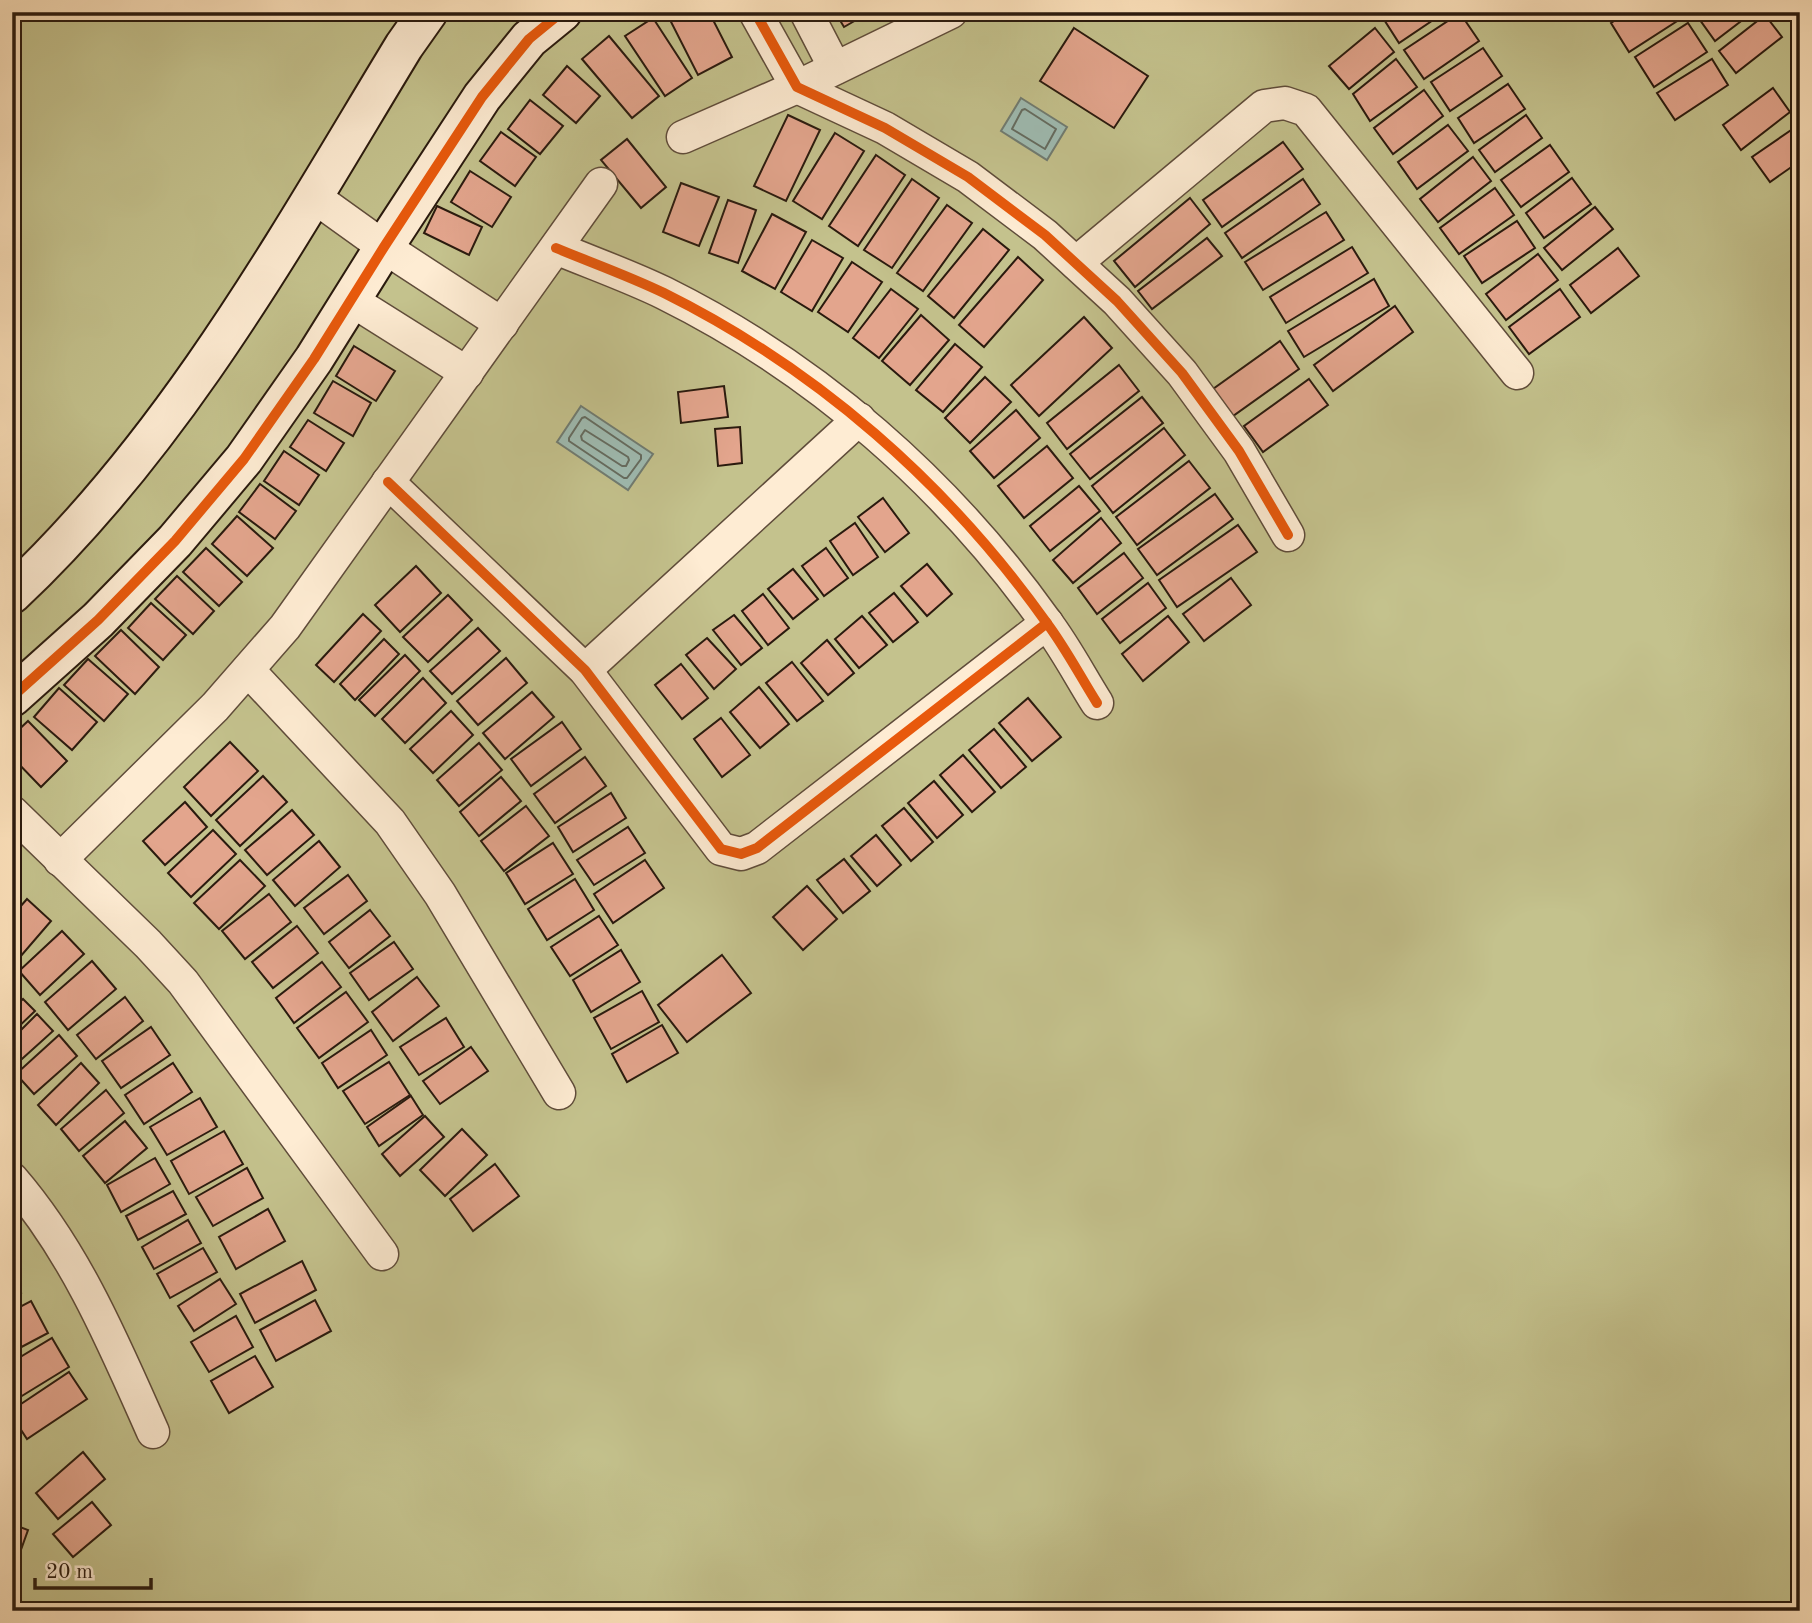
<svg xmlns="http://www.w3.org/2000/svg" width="1812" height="1623" font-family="'Old Standard TT',serif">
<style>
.green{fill:#c4c28d;stroke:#776e4e;stroke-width:2}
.water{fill:#9fbdb4;stroke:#707c72;stroke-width:2}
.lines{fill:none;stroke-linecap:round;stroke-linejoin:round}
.shore{stroke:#646c61;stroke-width:2}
.building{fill:#e3a58d;stroke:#2a1a0e;stroke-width:2}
.street-casing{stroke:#5f4c3a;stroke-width:35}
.secondary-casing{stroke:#2a1a0e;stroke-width:42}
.street{stroke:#feecd3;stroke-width:32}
.secondary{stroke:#feecd3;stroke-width:38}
.cycleway-casing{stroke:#feecd3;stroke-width:15}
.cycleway{stroke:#e8590c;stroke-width:10}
</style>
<rect width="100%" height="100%" fill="#fde2bc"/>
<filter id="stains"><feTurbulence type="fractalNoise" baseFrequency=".00286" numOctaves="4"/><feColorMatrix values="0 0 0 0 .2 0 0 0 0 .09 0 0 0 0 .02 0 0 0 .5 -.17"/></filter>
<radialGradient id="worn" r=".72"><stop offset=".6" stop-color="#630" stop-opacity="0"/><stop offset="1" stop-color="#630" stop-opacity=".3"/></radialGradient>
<rect class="green" x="12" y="12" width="1788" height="1599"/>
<g class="water">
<polygon points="1021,98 1067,127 1047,160 1001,131"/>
<polygon points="581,406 653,454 628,490 557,442"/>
</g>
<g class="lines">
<g class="shore">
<polygon points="1025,109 1056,129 1045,149 1012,129 1022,110"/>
<polygon points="585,417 641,455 641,459 627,478 624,478 569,441 569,438 582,418"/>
<polygon points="585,430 628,457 629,460 626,466 622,466 582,440 581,436"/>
</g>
</g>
<g class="building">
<polygon points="666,12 709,12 732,57 698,75"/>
<polygon points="835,12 870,12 844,27"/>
<polygon points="1392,12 1445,12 1399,43 1383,18"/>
<polygon points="1628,12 1682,12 1685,16 1629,52 1611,23"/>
<polygon points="1697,12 1753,12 1715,41 1695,13"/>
<polygon points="1460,13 1479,41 1424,79 1404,50"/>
<polygon points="1765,15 1782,37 1736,73 1719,51"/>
<polygon points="653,18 692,78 665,96 625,36"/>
<polygon points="1688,23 1707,52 1654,87 1635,57"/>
<polygon points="1074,28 1148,76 1114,128 1040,81"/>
<polygon points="1375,28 1394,52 1349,89 1329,66"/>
<polygon points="609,36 659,96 632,118 582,59"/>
<polygon points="1483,48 1502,76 1450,111 1431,82"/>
<polygon points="1396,59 1417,87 1370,121 1353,94"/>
<polygon points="1712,59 1728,85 1675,120 1657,93"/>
<polygon points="567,66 600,96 576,123 543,95"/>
<polygon points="1508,84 1525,109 1474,143 1458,118"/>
<polygon points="1773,88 1790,112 1741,150 1723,125"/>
<polygon points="1424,90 1443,116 1393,154 1374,128"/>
<polygon points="530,100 563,126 540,154 508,129"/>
<polygon points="788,115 820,130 786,201 754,186"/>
<polygon points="1526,115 1542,138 1495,172 1479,150"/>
<polygon points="1448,125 1468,151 1417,189 1398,162"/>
<polygon points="1797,126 1800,130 1800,161 1770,182 1752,157"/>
<polygon points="501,132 536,157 515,186 480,161"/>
<polygon points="835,133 864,151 822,219 793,201"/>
<polygon points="627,139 666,187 641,208 601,160"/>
<polygon points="1283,142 1303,169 1222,227 1203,200"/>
<polygon points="1550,145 1569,172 1521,207 1501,180"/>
<polygon points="876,155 905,175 858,246 829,226"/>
<polygon points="1473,157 1491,181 1438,222 1420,199"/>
<polygon points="470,171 511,197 492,227 451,202"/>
<polygon points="1572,178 1591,204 1544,238 1526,213"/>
<polygon points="912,179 939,198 892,268 864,250"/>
<polygon points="1303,179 1320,204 1242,258 1225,233"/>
<polygon points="681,183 719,197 699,246 663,232"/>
<polygon points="1495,188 1514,215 1459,254 1440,228"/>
<polygon points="1190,198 1210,224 1135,287 1114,261"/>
<polygon points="728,200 756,210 738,263 709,253"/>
<polygon points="947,205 972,223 923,291 897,273"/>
<polygon points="437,206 482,227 469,255 424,233"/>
<polygon points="1595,207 1613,229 1562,270 1544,248"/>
<polygon points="1326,212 1344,240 1263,290 1245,262"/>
<polygon points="772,214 806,232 775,289 742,271"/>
<polygon points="1517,221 1535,248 1482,283 1464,256"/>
<polygon points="983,229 1009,250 954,318 928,296"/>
<polygon points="1207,238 1222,256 1152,309 1138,291"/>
<polygon points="812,240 843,258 812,311 781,292"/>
<polygon points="1352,247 1368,273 1286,323 1270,297"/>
<polygon points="1618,248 1639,276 1591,313 1570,285"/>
<polygon points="1538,254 1558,280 1506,320 1486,294"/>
<polygon points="1018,257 1043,280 984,347 959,325"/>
<polygon points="852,262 882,282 848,332 818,312"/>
<polygon points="1374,279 1389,306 1304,357 1288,331"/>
<polygon points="891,289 918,309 879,358 853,338"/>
<polygon points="1560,289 1580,317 1529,354 1509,327"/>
<polygon points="1395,306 1413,332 1333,391 1314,365"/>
<polygon points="921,315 949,340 910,385 882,361"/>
<polygon points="1084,317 1112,348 1039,416 1011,385"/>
<polygon points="1280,341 1299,369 1233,416 1213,389"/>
<polygon points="955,344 982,367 943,412 916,390"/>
<polygon points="354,346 395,371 376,401 336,376"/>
<polygon points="1119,365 1139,391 1067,449 1047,423"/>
<polygon points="985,377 1011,402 970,443 945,418"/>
<polygon points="1309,379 1328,405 1263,452 1244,426"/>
<polygon points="333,381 371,403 353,436 314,413"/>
<polygon points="724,386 728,417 681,423 678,392"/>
<polygon points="1142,397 1163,423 1090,479 1070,454"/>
<polygon points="1016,410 1040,438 994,478 970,451"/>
<polygon points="308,420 344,443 326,471 290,447"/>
<polygon points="740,427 742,463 718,466 715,429"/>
<polygon points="1164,428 1185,455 1113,513 1092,486"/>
<polygon points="1047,446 1073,478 1024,518 998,486"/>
<polygon points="284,451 319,475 299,505 264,481"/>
<polygon points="1189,461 1210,488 1137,545 1116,517"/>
<polygon points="260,484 296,511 275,539 239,512"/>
<polygon points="1079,486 1100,511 1050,551 1030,526"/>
<polygon points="1215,494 1233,519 1157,575 1138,549"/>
<polygon points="883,498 909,533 885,552 858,517"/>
<polygon points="237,516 273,548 247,576 212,544"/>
<polygon points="1101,518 1121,543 1073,583 1053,560"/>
<polygon points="855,523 878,557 853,575 830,541"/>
<polygon points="1238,525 1257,552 1177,607 1159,580"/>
<polygon points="206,548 242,582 219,606 183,572"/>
<polygon points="826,548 848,578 824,596 802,566"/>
<polygon points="1124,553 1143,578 1097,614 1078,588"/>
<polygon points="927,564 952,594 927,616 901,586"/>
<polygon points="416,566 441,593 400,632 375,605"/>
<polygon points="793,569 818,599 793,619 768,589"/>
<polygon points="177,576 214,611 193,634 155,599"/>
<polygon points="1231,578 1251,605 1204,641 1183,614"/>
<polygon points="1148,583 1166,608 1120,643 1102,619"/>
<polygon points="894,593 918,622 893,642 869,613"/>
<polygon points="763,594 789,628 768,645 742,611"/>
<polygon points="448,595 472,620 428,662 403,637"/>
<polygon points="151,603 186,635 163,660 128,628"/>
<polygon points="363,614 381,631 334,682 316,665"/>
<polygon points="734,615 762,648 741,665 713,630"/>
<polygon points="862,616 887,645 859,668 835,639"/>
<polygon points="1168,616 1189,642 1143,681 1122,654"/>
<polygon points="478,628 500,651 452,694 430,671"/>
<polygon points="121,630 159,667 135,694 95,656"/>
<polygon points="707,638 736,669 714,689 686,655"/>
<polygon points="384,639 399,654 355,700 340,684"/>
<polygon points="827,640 854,673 828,695 801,663"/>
<polygon points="405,655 420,671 375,716 359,700"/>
<polygon points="506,658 527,683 478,725 457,701"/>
<polygon points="88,659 128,694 104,721 64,685"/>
<polygon points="792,662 823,701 797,721 766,683"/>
<polygon points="681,664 708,698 682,719 655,685"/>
<polygon points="423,678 446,703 405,743 382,719"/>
<polygon points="759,687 789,724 760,748 730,712"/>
<polygon points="59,688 97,722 72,750 34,717"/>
<polygon points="532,692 554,717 505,759 483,733"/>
<polygon points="1028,698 1061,737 1032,761 999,723"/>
<polygon points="451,711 473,735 433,773 410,749"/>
<polygon points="721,718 750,755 722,777 694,739"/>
<polygon points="28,721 67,761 41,787 12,757 12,736"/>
<polygon points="562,722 581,749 531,786 511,759"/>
<polygon points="994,729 1026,767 1001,788 969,750"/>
<polygon points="230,742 258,771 211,816 184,787"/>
<polygon points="479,743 502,770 459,806 437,780"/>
<polygon points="963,755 995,792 972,812 940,775"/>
<polygon points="585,757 606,786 555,823 534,794"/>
<polygon points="263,776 287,802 240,846 216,820"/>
<polygon points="501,777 521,801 479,836 460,812"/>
<polygon points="934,781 963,815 937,838 908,803"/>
<polygon points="611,793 626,818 573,852 558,827"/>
<polygon points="185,802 207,827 165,865 143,841"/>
<polygon points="526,806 549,836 504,871 481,841"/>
<polygon points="904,808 933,842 911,861 882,826"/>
<polygon points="292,810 314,835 267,875 245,850"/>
<polygon points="628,827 645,853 594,885 577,860"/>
<polygon points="213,830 236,854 191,897 168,873"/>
<polygon points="876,835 901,865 877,886 851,856"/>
<polygon points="319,841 340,867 295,906 273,880"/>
<polygon points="553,843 573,874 525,904 506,873"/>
<polygon points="844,859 870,891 843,913 817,880"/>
<polygon points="240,860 265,886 219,929 194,903"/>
<polygon points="645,860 664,888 613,923 594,894"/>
<polygon points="348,875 367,901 324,934 304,908"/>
<polygon points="575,879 594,910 547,940 528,909"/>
<polygon points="807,886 837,919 803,950 773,917"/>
<polygon points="269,894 291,922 245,959 222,931"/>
<polygon points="27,899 51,921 14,964 12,962 12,916"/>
<polygon points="370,910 390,936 349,968 329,942"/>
<polygon points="599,916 618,945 570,976 551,947"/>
<polygon points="297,926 318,953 273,988 252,962"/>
<polygon points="62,931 84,954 40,995 19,971"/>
<polygon points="394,942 413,969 369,1000 350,973"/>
<polygon points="621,950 640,982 591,1012 573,980"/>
<polygon points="722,955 751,993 687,1042 658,1005"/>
<polygon points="92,961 116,989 68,1030 45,1002"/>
<polygon points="322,962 341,987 294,1023 276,998"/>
<polygon points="417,977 439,1006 393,1041 372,1012"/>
<polygon points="642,991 659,1022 611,1049 594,1018"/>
<polygon points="346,992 368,1022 319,1058 297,1028"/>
<polygon points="125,997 143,1021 96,1059 77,1035"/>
<polygon points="23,999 35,1011 12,1033 12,1009"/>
<polygon points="37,1014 53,1031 13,1067 12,1039"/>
<polygon points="446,1018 464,1047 419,1075 400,1047"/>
<polygon points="662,1025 678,1053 627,1082 612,1054"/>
<polygon points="151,1027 170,1055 121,1088 102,1061"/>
<polygon points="371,1030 387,1055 338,1088 322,1063"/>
<polygon points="59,1035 77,1056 34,1094 16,1074"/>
<polygon points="471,1047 488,1071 440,1104 423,1081"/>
<polygon points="389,1062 410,1095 365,1124 343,1091"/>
<polygon points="81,1063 99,1083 56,1125 38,1105"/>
<polygon points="173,1063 192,1092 144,1124 125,1095"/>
<polygon points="106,1090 124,1113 79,1151 61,1129"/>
<polygon points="411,1096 423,1115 379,1146 367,1127"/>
<polygon points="200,1098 217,1127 167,1155 150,1127"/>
<polygon points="425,1116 444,1137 400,1176 382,1154"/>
<polygon points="125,1121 147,1148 105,1183 83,1156"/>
<polygon points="462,1129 487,1155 445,1196 420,1170"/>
<polygon points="224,1131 243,1164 189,1194 171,1161"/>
<polygon points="155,1158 170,1184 121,1212 107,1185"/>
<polygon points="495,1164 519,1196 473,1231 450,1199"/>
<polygon points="247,1168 263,1198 213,1226 196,1197"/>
<polygon points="173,1191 186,1214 138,1240 126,1216"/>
<polygon points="268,1209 285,1241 236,1269 219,1237"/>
<polygon points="188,1220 201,1243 154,1269 142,1247"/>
<polygon points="203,1248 217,1272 170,1298 157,1274"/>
<polygon points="302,1261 316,1290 255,1323 240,1294"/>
<polygon points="12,1278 21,1293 12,1298"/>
<polygon points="220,1279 236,1304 194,1331 178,1306"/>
<polygon points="315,1300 331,1331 276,1361 260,1330"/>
<polygon points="31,1301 48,1333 12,1352 12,1311"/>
<polygon points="236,1316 253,1347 209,1372 191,1342"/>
<polygon points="52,1338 69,1367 12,1402 12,1362"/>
<polygon points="255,1356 273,1387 229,1413 211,1381"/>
<polygon points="69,1372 87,1399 27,1439 12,1416 12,1410"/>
<polygon points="83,1452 105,1479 58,1519 36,1493"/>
<polygon points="92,1502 111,1525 73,1557 53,1534"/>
<polygon points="12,1524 28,1530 12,1575"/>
</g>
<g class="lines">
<g class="street-casing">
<g id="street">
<polyline points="755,12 797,87 885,128 968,177 1045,235 1117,301 1182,373 1239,451 1288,535"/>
<polyline points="806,12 835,68"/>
<polyline points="683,137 797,87 951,12"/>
<polyline points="313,196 384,247 502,324"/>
<path d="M556,248C592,263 629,276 664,293C817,369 947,483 1046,622C1065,647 1080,676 1097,703"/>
<polyline points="1076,263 1264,106 1285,103 1306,110 1517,373"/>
<polyline points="351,300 467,373"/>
<polyline points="388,482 585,670 721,849 741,854 757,848 1047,623"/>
<polyline points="248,670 390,822 440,894 559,1093"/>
<polyline points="585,670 859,419"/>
<polyline points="12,812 148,944 183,982 382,1254"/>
<polyline points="60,860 215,707 285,627 601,184"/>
<path d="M12,1179C76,1253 114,1344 153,1432"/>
</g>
</g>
<g class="secondary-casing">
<g id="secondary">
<path d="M12,594C177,439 288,237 404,46L428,12"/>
<polyline points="12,697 98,620 175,541 244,459 314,359 384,247 482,97 529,39 562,12"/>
</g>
</g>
<use href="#street" class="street"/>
<use href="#secondary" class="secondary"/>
<g class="cycleway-casing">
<g id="cycleway">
<polyline points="755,12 797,87 885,128 968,177 1045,235 1117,301 1182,373 1239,451 1288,535"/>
<path d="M556,248C592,263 629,276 664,293C817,369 947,483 1046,622C1065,647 1080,676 1097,703"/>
<polyline points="388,482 585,670 721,849 741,854 757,848 1047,623"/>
<polyline points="12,697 98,620 175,541 244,459 314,359 384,247 482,97 529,39 562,12"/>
</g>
</g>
<use href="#cycleway" class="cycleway"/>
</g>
<rect width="1812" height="1623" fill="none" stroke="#fde2bc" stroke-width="42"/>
<rect x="14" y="14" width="1784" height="1595" fill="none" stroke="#2a1a0e" stroke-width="3.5"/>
<rect x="21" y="21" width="1770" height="1581" fill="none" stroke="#2a1a0e" stroke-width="2"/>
<path d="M35 1578v10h116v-10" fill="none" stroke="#2a1a0e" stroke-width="3.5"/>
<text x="46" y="1578" font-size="21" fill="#2a1a0e" stroke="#feecd3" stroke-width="5" paint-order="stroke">20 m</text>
<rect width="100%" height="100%" filter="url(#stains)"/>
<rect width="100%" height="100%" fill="url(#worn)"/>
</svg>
